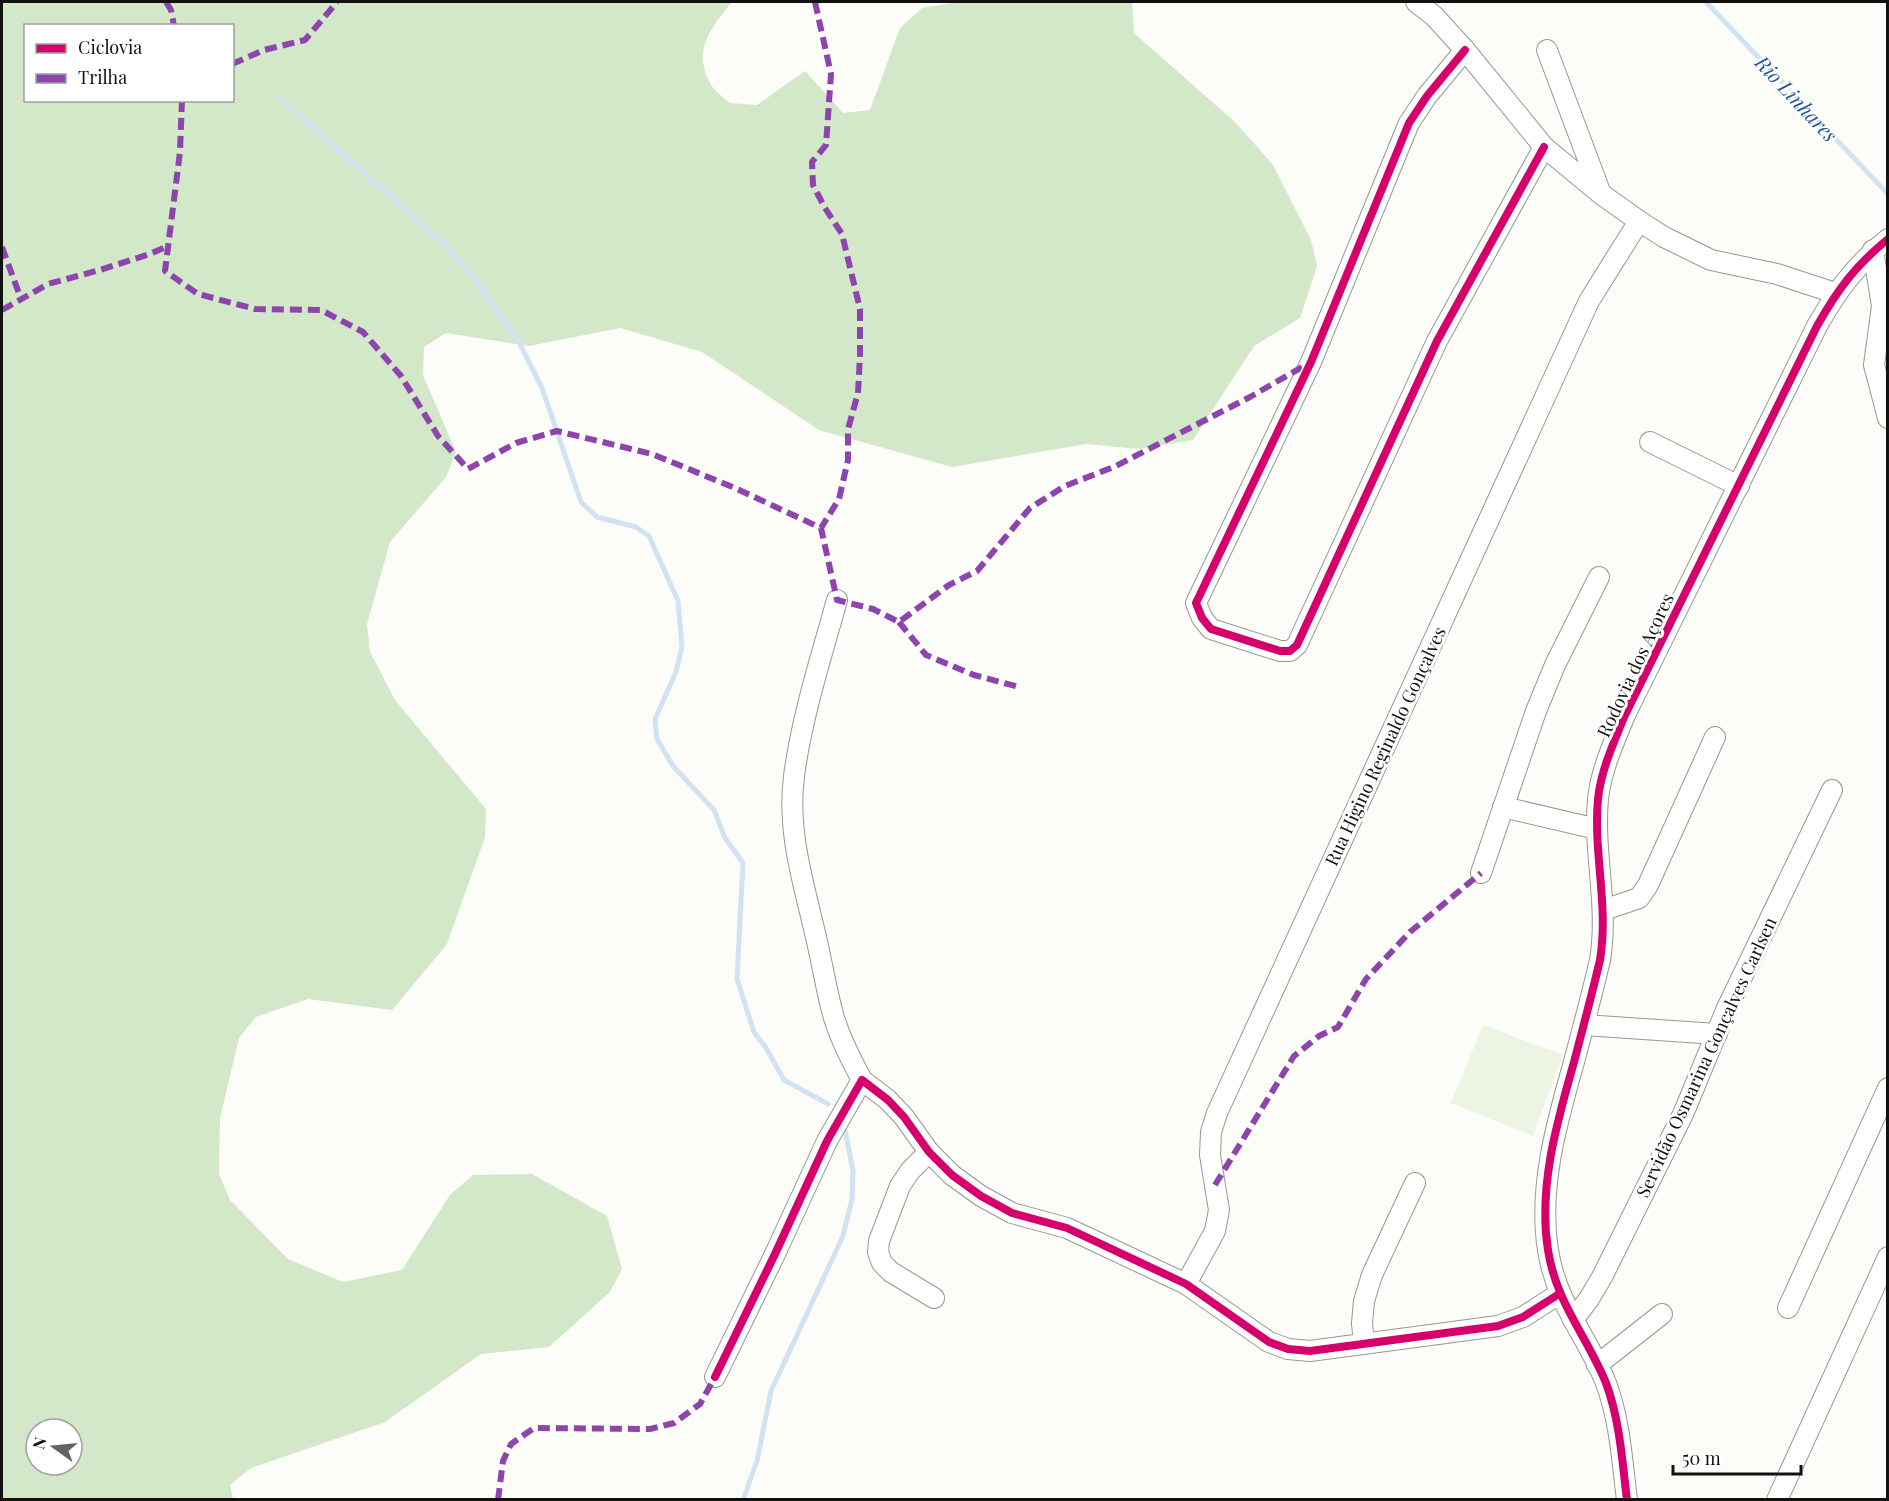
<svg xmlns="http://www.w3.org/2000/svg" width="1889" height="1501" font-family="'Playfair Display',serif">
<style>
.forest{fill:#d3e7c9;fill-rule:evenodd}
.pitch{fill:#edf4e4}
.lines{fill:none;stroke-linecap:round;stroke-linejoin:round}
.stream{stroke:#d1e2f2;stroke-width:5}
.minor-casing{stroke:#979795;stroke-width:22}
.minor{stroke:#fffffe;stroke-width:20}
.quiet{stroke:#8e44ad;stroke-width:6;stroke-dasharray:12 6;stroke-linecap:butt}
.cycleway-casing{stroke:#fff;stroke-width:11}
.cycleway{stroke:#d6006c;stroke-width:8}
.labels{text-anchor:middle;dominant-baseline:central;stroke-width:6;stroke-linejoin:round;paint-order:stroke}
.street-label{font-size:18px;fill:#111;stroke:#fff}
.water-label{font-size:20px;font-style:italic;fill:#265597;stroke:#fff}
</style>
<rect width="100%" height="100%" fill="#fcfcf8"/>
<path class="forest" d="M2,2H732C712,27 692,49 710,83C714,91 723,97 730,103L757,105L805,71L843,113L870,110L900,28L922,8L957,2H1132L1134,33L1236,123L1273,165L1311,240L1317,266L1300,318L1254,346L1193,440L1139,449L1086,444L952,467L819,430L702,352L620,328L529,346L446,333L424,347L423,375L456,452L446,477L390,542L367,624L370,652L395,700L486,809L485,837L447,944L392,1010L308,999L256,1017L239,1038L220,1118L219,1174L230,1200L288,1259L343,1282L402,1270L450,1195L473,1175L532,1174L607,1216L622,1269L610,1292L549,1347L481,1354L385,1422L251,1468L230,1485L233,1499H2ZM26,26H232V100H26ZM36,1429H72V1465H36Z"/>
<polygon class="pitch" points="1483,1025 1563,1055 1533,1136 1451,1103"/>
<g class="lines">
<g class="stream">
<polyline points="1706,2 1888,194"/>
<polyline points="280,98 443,243 468,270 519,342 542,388 581,502 597,517 636,527 649,536 678,601 682,647 676,672 655,719 657,739 673,766 714,810 725,838 743,863 737,979 754,1032 766,1048 784,1080 828,1104"/>
<polyline points="743,1500 757,1461 771,1391 843,1236 852,1199 853,1171 844,1125"/>
</g>
<g class="minor-casing">
<g id="minor">
<polyline points="1416,2 1434,16 1465,50 1544,147 1601,194 1639,221 1664,237 1711,260 1777,274 1835,293"/>
<polyline points="1465,50 1427,96 1409,123 1311,362 1196,603 1202,618 1211,629 1280,651 1290,651 1297,645 1437,341 1544,147"/>
<polyline points="1547,50 1601,194"/>
<polyline points="1873,250 1882,306 1874,365 1888,418"/>
<polyline points="1650,442 1739,486"/>
<path d="M837,600C821,658 802,716 794,776C787,831 803,881 815,933C822,961 826,990 834,1018C841,1040 851,1060 862,1080"/>
<polyline points="1503,807 1597,829"/>
<polyline points="1481,873 1536,711 1555,665 1599,577"/>
<polyline points="1604,910 1639,898 1648,885 1715,737"/>
<polyline points="1584,1025 1717,1034"/>
<polyline points="929,1152 910,1171 900,1186 879,1241 878,1252 882,1263 891,1272 934,1298"/>
<polyline points="1186,1284 1215,1231 1219,1210 1210,1155 1211,1132 1217,1113 1589,301 1639,221"/>
<polyline points="1788,1308 1888,1088"/>
<polyline points="1573,1320 1589,1299 1602,1277 1684,1112 1727,1008 1832,790"/>
<polyline points="1364,1344 1362,1323 1364,1301 1372,1275 1415,1183"/>
<polyline points="1597,1365 1662,1314"/>
<polyline points="715,1377 775,1254 827,1141 862,1080 888,1100 904,1117 929,1152 952,1175 981,1196 1012,1213 1067,1228 1186,1284 1269,1342 1288,1349 1310,1351 1498,1326 1523,1317 1559,1294"/>
<path d="M1627,1500C1622,1460 1620,1421 1606,1383C1587,1336 1556,1303 1548,1250C1538,1187 1557,1122 1574,1062C1583,1028 1592,994 1600,960C1609,905 1593,853 1598,799C1601,770 1614,742 1625,715L1817,326C1838,289 1855,266 1888,239"/>
<polyline points="1777,1500 1888,1257"/>
</g>
</g>
<use href="#minor" class="minor"/>
<g class="quiet">
<polyline points="166,2 171,10 174,26"/>
<polyline points="815,2 831,74 826,145 812,162 813,185 825,208 842,234 860,309 860,356 858,393 848,429 848,460 839,499 821,528"/>
<polyline points="232,64 264,50 305,40 337,2"/>
<polyline points="182,100 180,152 165,271 198,294 255,309 321,310 363,332 401,376 438,436 468,469 516,443 557,431 652,454 735,488 821,528 837,600 873,609 899,622 949,585 977,571 1030,508 1065,486 1116,466 1250,397 1309,363"/>
<polyline points="2,247 21,299"/>
<polyline points="2,310 48,284 100,270 150,254 168,246"/>
<polyline points="899,622 926,655 974,675 1019,687"/>
<polyline points="1215,1185 1294,1056 1319,1036 1338,1027 1366,979 1410,932 1481,873"/>
<polyline points="498,1500 503,1461 511,1444 534,1428 650,1429 674,1423 700,1404 715,1377"/>
</g>
<g class="cycleway-casing">
<g id="cycleway">
<polyline points="1465,50 1427,96 1409,123 1311,362 1196,603 1202,618 1211,629 1280,651 1290,651 1297,645 1437,341 1544,147"/>
<polyline points="715,1377 775,1254 827,1141 862,1080 888,1100 904,1117 929,1152 952,1175 981,1196 1012,1213 1067,1228 1186,1284 1269,1342 1288,1349 1310,1351 1498,1326 1523,1317 1559,1294"/>
<path d="M1627,1500C1622,1460 1620,1421 1606,1383C1587,1336 1556,1303 1548,1250C1538,1187 1557,1122 1574,1062C1583,1028 1592,994 1600,960C1609,905 1593,853 1598,799C1601,770 1614,742 1625,715L1817,326C1838,289 1855,266 1888,239"/>
</g>
</g>
<use href="#cycleway" class="cycleway"/>
</g>
<g class="labels">
<g class="street-label">
<text transform="translate(1635 665) rotate(-65)">Rodovia dos Açores</text>
<text transform="translate(1385 746) rotate(-65)">Rua Higino Reginaldo Gonçalves</text>
<text transform="translate(1706 1057) rotate(-65)">Servidão Osmarina Gonçalves Carlsen</text>
</g>
<g class="water-label">
<text transform="translate(1797 98) rotate(47)">Rio Linhares</text>
</g>
</g>
<rect width="1889" height="1501" fill="none" stroke="#111111" stroke-width="6"/>
<rect x="24" y="24" width="210" height="78" fill="#ffffff" stroke="#a0a0a0" stroke-width="1.5"/>
<rect x="36" y="44" width="30" height="9" fill="#d6006c" stroke="#a0a0a0" stroke-width="1.5"/>
<text x="78" y="54" font-size="18" fill="#111111">Ciclovia</text>
<rect x="36" y="74" width="30" height="9" fill="#8e44ad" stroke="#a0a0a0" stroke-width="1.5"/>
<text x="78" y="84" font-size="18" fill="#111111">Trilha</text>
<g transform="translate(54 1447) rotate(285)"><circle r="28" fill="#ffffff" stroke="#a0a0a0" stroke-width="1.5"/>
<path d="M0-4.5L10 22L0 15L-10 22Z" fill="#636362"/>
<text y="-9" font-size="16" font-weight="bold" text-anchor="middle" fill="#111111">N</text>
</g>
<path d="M1673 1465v9h128v-9" fill="none" stroke="#111111" stroke-width="3"/>
<text x="1682" y="1465" font-size="18" fill="#111111" stroke="#ffffff" stroke-width="4.5" paint-order="stroke">50 m</text>
</svg>
